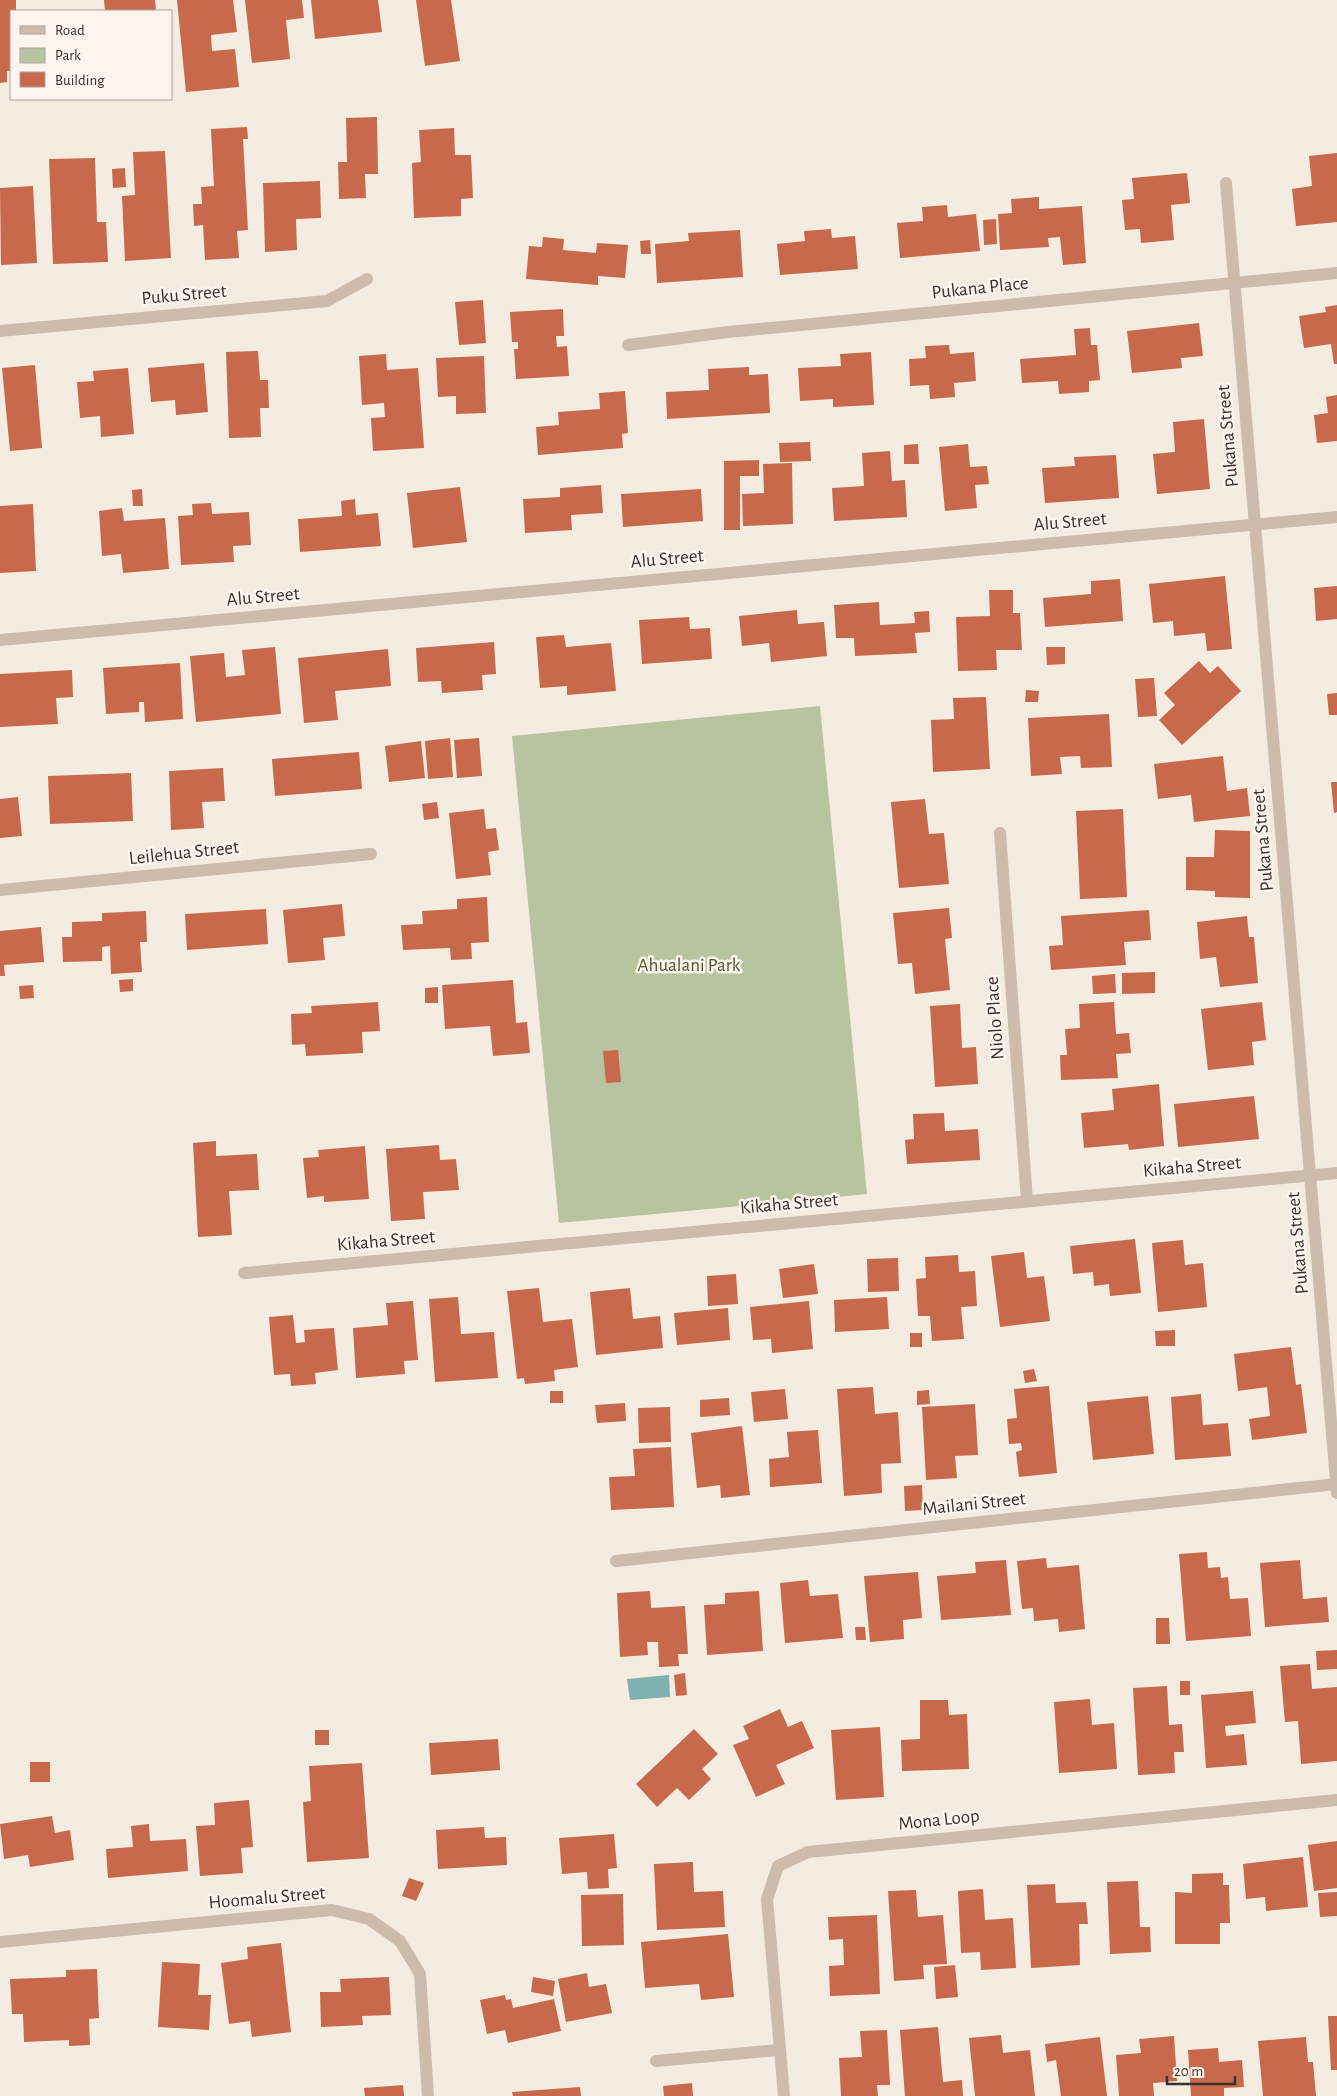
<svg xmlns="http://www.w3.org/2000/svg" width="1337" height="2096" font-family="'Alegreya Sans',sans-serif">
<style>
.green{fill:#b8c4a0}
.water{fill:#7fb0b2}
.building{fill:#c8694b}
.lines{fill:none;stroke-linecap:round;stroke-linejoin:round}
.minor{stroke:#cdbbac;stroke-width:12}
.labels{text-anchor:middle;dominant-baseline:central;stroke-width:5;stroke-linejoin:round;paint-order:stroke}
.street-label{font-size:19px;fill:#3b302b;stroke:#fbf5ee}
.park-label{font-size:19px;fill:#4a5a2e;stroke:#fbf5ee}
</style>
<rect width="100%" height="100%" fill="#f4ebe1"/>
<polygon class="green" points="820,706 867,1194 559,1223 512,736"/>
<polygon class="water" points="669,1675 670,1697 630,1700 627,1679"/>
<g class="building">
<polygon points="0,0 16,0 16,11 11,11 11,71 7,71 7,82 0,83"/>
<polygon points="104,0 155,0 156,11 105,11"/>
<polygon points="177,0 233,0 237,32 211,35 212,51 235,49 239,87 186,92"/>
<polygon points="245,0 302,0 304,18 286,20 290,59 252,63"/>
<polygon points="311,0 378,0 382,32 315,39"/>
<polygon points="416,0 451,0 460,61 425,66"/>
<polygon points="377,117 378,174 365,174 366,198 339,199 338,162 347,162 346,118"/>
<polygon points="247,127 248,139 243,139 248,230 237,231 239,258 205,260 203,225 194,226 193,204 202,204 201,187 214,186 211,129"/>
<polygon points="454,128 455,155 471,155 473,198 461,199 461,216 414,218 412,163 421,162 419,130"/>
<polygon points="165,151 171,258 125,261 122,196 135,195 133,152"/>
<polygon points="1337,153 1337,222 1296,226 1292,189 1312,186 1309,156"/>
<polygon points="95,158 97,222 106,222 108,262 53,264 49,159"/>
<polygon points="125,168 126,187 113,188 112,169"/>
<polygon points="1187,173 1190,203 1171,205 1174,240 1141,243 1140,229 1125,230 1122,200 1134,199 1132,178"/>
<polygon points="320,181 321,218 296,219 297,250 265,252 263,183"/>
<polygon points="33,186 37,263 1,265 0,188"/>
<polygon points="1039,197 1039,209 1082,206 1086,263 1063,265 1060,237 1048,238 1049,247 1000,250 998,214 1012,213 1011,199"/>
<polygon points="947,205 948,217 976,214 980,251 900,258 897,223 923,221 922,207"/>
<polygon points="996,219 997,244 984,245 983,220"/>
<polygon points="831,229 832,238 855,236 858,269 780,275 777,244 805,241 804,231"/>
<polygon points="740,230 743,277 657,283 655,244 689,241 688,233"/>
<polygon points="543,237 564,239 563,250 596,253 597,243 628,245 625,278 598,276 598,285 526,279 529,246 542,247"/>
<polygon points="650,240 651,254 641,254 640,241"/>
<polygon points="483,300 486,343 459,345 455,302"/>
<polygon points="1337,305 1337,364 1334,364 1331,344 1304,348 1299,316 1326,312 1325,307"/>
<polygon points="563,309 564,336 556,336 557,347 567,346 569,376 516,379 514,349 518,349 518,342 512,342 510,312"/>
<polygon points="1199,323 1203,356 1181,358 1182,368 1132,373 1127,331"/>
<polygon points="1090,328 1091,345 1097,345 1100,380 1089,381 1089,392 1059,394 1058,381 1022,383 1020,359 1076,355 1074,329"/>
<polygon points="949,345 950,354 974,352 976,381 954,383 955,397 930,399 929,385 910,386 909,359 926,358 925,346"/>
<polygon points="258,351 260,380 268,380 269,408 260,408 261,437 229,438 226,352"/>
<polygon points="871,352 874,405 833,407 833,399 800,401 798,368 841,366 840,354"/>
<polygon points="386,354 387,370 418,368 424,448 373,451 371,418 385,417 384,403 362,405 359,356"/>
<polygon points="484,356 486,413 456,414 456,396 438,397 436,358"/>
<polygon points="204,363 208,412 176,415 175,400 151,402 148,368"/>
<polygon points="35,365 42,448 10,451 2,368"/>
<polygon points="749,367 749,375 768,374 770,413 667,419 666,392 709,390 708,369"/>
<polygon points="128,368 134,434 101,437 100,416 80,418 77,382 94,381 93,371"/>
<polygon points="625,391 628,433 622,434 623,448 538,455 536,427 559,425 558,412 600,409 599,393"/>
<polygon points="1337,395 1337,441 1317,443 1314,415 1328,413 1326,397"/>
<polygon points="1204,419 1210,489 1157,494 1153,454 1175,452 1173,422"/>
<polygon points="810,442 811,461 780,462 779,443"/>
<polygon points="918,444 919,464 904,464 904,445"/>
<polygon points="968,444 970,467 987,466 989,484 975,485 977,508 945,511 939,447"/>
<polygon points="890,451 892,481 905,480 907,517 834,521 832,488 864,486 862,453"/>
<polygon points="1116,455 1119,498 1045,503 1042,468 1075,466 1074,457"/>
<polygon points="759,460 759,476 740,476 740,530 724,530 724,461"/>
<polygon points="792,463 793,524 743,526 742,494 764,493 763,464"/>
<polygon points="601,485 603,513 571,515 572,530 525,533 523,499 560,497 560,488"/>
<polygon points="460,487 467,542 413,548 407,493"/>
<polygon points="142,489 143,506 133,506 132,490"/>
<polygon points="701,489 703,521 623,527 621,494"/>
<polygon points="355,499 356,515 378,513 381,546 300,552 298,519 342,516 341,501"/>
<polygon points="211,503 212,514 249,512 251,545 233,546 234,562 181,565 178,516 193,515 192,504"/>
<polygon points="33,504 36,571 0,573 0,506"/>
<polygon points="122,508 124,521 165,518 169,569 123,573 121,554 102,556 99,511"/>
<polygon points="1225,576 1232,649 1207,651 1205,633 1174,636 1173,621 1153,623 1149,584"/>
<polygon points="1120,579 1123,621 1045,627 1043,598 1091,594 1091,581"/>
<polygon points="1337,586 1337,619 1316,621 1314,588"/>
<polygon points="989,590 1013,590 1013,613 1020,613 1022,650 996,650 997,670 958,671 956,617 990,616"/>
<polygon points="879,602 880,625 915,623 914,612 929,611 930,632 915,633 917,653 855,656 854,638 836,638 834,605"/>
<polygon points="797,610 798,624 824,622 827,656 771,662 769,643 742,646 739,616"/>
<polygon points="689,617 690,629 710,628 712,659 642,664 639,620"/>
<polygon points="564,635 566,647 611,643 616,691 567,695 567,686 540,688 536,637"/>
<polygon points="494,642 496,674 482,675 483,690 442,693 441,681 418,682 416,648"/>
<polygon points="275,647 281,714 196,722 190,656 224,653 226,677 245,675 242,650"/>
<polygon points="1046,647 1065,647 1065,664 1047,665"/>
<polygon points="388,649 391,686 335,691 338,720 304,723 298,658"/>
<polygon points="1199,661 1210,673 1218,666 1241,691 1182,745 1159,720 1175,705 1164,693"/>
<polygon points="180,663 183,719 145,722 144,702 139,702 139,712 106,714 103,668"/>
<polygon points="72,670 73,697 56,698 58,724 0,727 0,674"/>
<polygon points="1154,678 1157,716 1138,717 1135,679"/>
<polygon points="1026,690 1039,691 1038,702 1025,702"/>
<polygon points="1337,693 1337,715 1329,715 1327,694"/>
<polygon points="986,697 990,769 933,772 931,720 954,719 953,698"/>
<polygon points="1109,714 1112,767 1081,768 1080,756 1060,757 1062,774 1031,776 1028,718"/>
<polygon points="450,738 453,777 428,779 425,741"/>
<polygon points="479,738 482,776 457,778 454,740"/>
<polygon points="421,741 425,778 389,782 385,746"/>
<polygon points="359,752 362,789 275,796 272,759"/>
<polygon points="1223,756 1227,791 1247,788 1250,816 1194,822 1191,795 1158,799 1154,764"/>
<polygon points="223,768 225,801 202,802 204,828 171,830 169,771"/>
<polygon points="131,773 133,821 50,824 48,776"/>
<polygon points="1331,782 1337,782 1337,812 1334,813"/>
<polygon points="18,797 22,836 0,838 0,799"/>
<polygon points="925,799 929,834 944,833 949,884 899,888 891,802"/>
<polygon points="437,802 439,818 424,820 422,804"/>
<polygon points="484,809 486,829 496,828 499,850 488,852 491,875 456,879 449,813"/>
<polygon points="1123,809 1127,897 1080,899 1076,811"/>
<polygon points="1215,830 1250,831 1250,898 1215,897 1215,891 1186,890 1186,857 1214,857"/>
<polygon points="487,897 489,942 471,943 472,959 451,960 450,948 403,950 401,925 423,924 422,911 457,909 457,899"/>
<polygon points="342,904 345,936 323,938 325,960 288,963 283,910"/>
<polygon points="949,908 952,938 945,939 950,990 915,994 912,963 898,964 893,913"/>
<polygon points="266,909 268,944 187,950 185,914"/>
<polygon points="1149,910 1151,940 1124,942 1126,965 1051,970 1049,946 1063,945 1061,916"/>
<polygon points="146,911 147,942 140,942 142,972 111,974 110,946 102,947 102,961 63,962 62,937 72,937 72,922 102,921 102,913"/>
<polygon points="1247,916 1249,937 1254,937 1258,983 1220,987 1216,957 1200,959 1197,922"/>
<polygon points="41,927 44,962 4,965 5,976 0,976 0,931"/>
<polygon points="1155,972 1155,993 1122,994 1122,973"/>
<polygon points="1115,974 1116,993 1093,994 1092,976"/>
<polygon points="133,979 133,991 120,992 119,980"/>
<polygon points="513,980 516,1023 527,1022 530,1053 493,1056 490,1026 445,1029 442,985"/>
<polygon points="33,985 34,998 20,999 19,986"/>
<polygon points="438,987 438,1003 425,1003 425,988"/>
<polygon points="378,1002 380,1031 362,1032 363,1053 306,1056 305,1044 292,1045 291,1014 312,1013 311,1006"/>
<polygon points="1114,1002 1116,1034 1129,1033 1131,1053 1116,1054 1118,1078 1061,1080 1060,1055 1067,1055 1065,1029 1080,1028 1079,1004"/>
<polygon points="1262,1002 1266,1040 1252,1042 1254,1065 1208,1070 1201,1009"/>
<polygon points="960,1004 962,1048 976,1047 978,1084 935,1087 930,1006"/>
<polygon points="618,1050 621,1082 606,1083 603,1051"/>
<polygon points="1159,1084 1164,1146 1129,1150 1128,1144 1084,1148 1081,1113 1114,1110 1112,1089"/>
<polygon points="1254,1096 1259,1139 1178,1147 1174,1104"/>
<polygon points="944,1113 945,1131 978,1129 980,1160 907,1164 905,1140 914,1139 913,1114"/>
<polygon points="216,1141 216,1156 257,1154 259,1190 229,1191 232,1235 198,1237 193,1143"/>
<polygon points="439,1145 440,1160 456,1159 459,1190 423,1192 425,1219 391,1221 386,1149"/>
<polygon points="365,1146 369,1199 324,1202 324,1196 307,1198 303,1158 319,1157 318,1150"/>
<polygon points="1135,1239 1141,1293 1110,1296 1109,1284 1094,1286 1093,1272 1073,1274 1070,1246"/>
<polygon points="1183,1240 1185,1265 1203,1263 1207,1307 1158,1312 1152,1243"/>
<polygon points="1024,1252 1027,1278 1044,1276 1050,1321 1000,1327 991,1256"/>
<polygon points="958,1255 959,1272 975,1271 977,1306 961,1307 964,1339 932,1341 930,1316 918,1316 916,1279 926,1278 925,1257"/>
<polygon points="898,1258 899,1291 868,1292 867,1259"/>
<polygon points="814,1264 818,1294 783,1298 779,1269"/>
<polygon points="736,1274 738,1304 708,1306 707,1276"/>
<polygon points="539,1288 543,1322 572,1319 578,1367 554,1370 555,1381 525,1384 524,1378 517,1379 507,1291"/>
<polygon points="630,1288 633,1319 660,1316 663,1348 596,1355 590,1292"/>
<polygon points="458,1297 461,1334 494,1332 498,1378 435,1382 429,1299"/>
<polygon points="887,1297 889,1329 835,1332 834,1300"/>
<polygon points="413,1301 418,1360 404,1361 405,1374 356,1378 353,1328 388,1325 386,1303"/>
<polygon points="809,1301 813,1349 772,1353 771,1339 753,1340 750,1307"/>
<polygon points="728,1308 730,1340 677,1345 674,1313"/>
<polygon points="293,1315 296,1343 305,1342 304,1330 334,1328 338,1370 315,1373 316,1384 291,1386 290,1374 274,1375 269,1317"/>
<polygon points="1175,1330 1175,1346 1156,1346 1155,1331"/>
<rect x="910" y="1333" width="12" height="14"/>
<polygon points="1291,1347 1296,1385 1301,1384 1307,1433 1252,1440 1249,1419 1270,1416 1267,1387 1238,1391 1234,1354"/>
<polygon points="1034,1369 1037,1381 1025,1383 1023,1371"/>
<polygon points="1049,1386 1057,1473 1019,1477 1016,1452 1022,1450 1021,1443 1009,1444 1007,1419 1017,1418 1014,1389"/>
<polygon points="873,1387 875,1414 898,1412 901,1463 881,1464 882,1493 844,1496 837,1389"/>
<polygon points="785,1389 788,1419 754,1422 751,1392"/>
<polygon points="929,1390 930,1404 917,1405 917,1391"/>
<rect x="550" y="1391" width="13" height="12"/>
<polygon points="1201,1394 1203,1425 1228,1423 1231,1456 1175,1460 1171,1397"/>
<polygon points="1148,1396 1154,1454 1093,1460 1087,1402"/>
<polygon points="729,1398 730,1415 700,1417 700,1400"/>
<polygon points="625,1403 626,1421 597,1423 595,1405"/>
<polygon points="975,1404 978,1455 955,1456 957,1478 926,1480 922,1407"/>
<polygon points="670,1407 671,1442 639,1443 638,1408"/>
<polygon points="742,1426 750,1495 721,1498 720,1485 697,1488 691,1433"/>
<polygon points="818,1430 822,1483 770,1487 769,1459 789,1457 787,1432"/>
<polygon points="671,1447 674,1507 611,1510 609,1477 635,1476 633,1449"/>
<polygon points="922,1485 923,1510 905,1511 904,1486"/>
<polygon points="1207,1552 1208,1568 1220,1567 1221,1578 1228,1577 1230,1599 1248,1598 1251,1636 1186,1641 1179,1554"/>
<polygon points="1046,1558 1047,1568 1079,1565 1085,1629 1059,1632 1058,1619 1034,1621 1033,1608 1022,1609 1017,1561"/>
<polygon points="1006,1560 1011,1615 941,1620 937,1576 976,1573 975,1562"/>
<polygon points="1300,1560 1303,1599 1327,1597 1329,1622 1265,1627 1260,1563"/>
<polygon points="918,1572 922,1618 903,1620 904,1639 870,1642 864,1576"/>
<polygon points="808,1580 810,1596 838,1594 843,1638 785,1643 780,1583"/>
<polygon points="650,1591 651,1608 685,1606 688,1654 678,1654 679,1666 659,1667 658,1642 647,1642 648,1655 620,1657 617,1593"/>
<polygon points="759,1591 763,1651 707,1655 704,1605 725,1604 725,1593"/>
<polygon points="1156,1618 1169,1618 1170,1644 1156,1644"/>
<polygon points="855,1627 865,1627 866,1640 856,1640"/>
<polygon points="1337,1650 1337,1669 1317,1670 1316,1651"/>
<polygon points="1310,1664 1312,1689 1337,1687 1337,1761 1301,1764 1298,1721 1285,1722 1280,1666"/>
<polygon points="685,1673 687,1695 676,1696 674,1675"/>
<rect x="1180" y="1681" width="10" height="14"/>
<polygon points="1167,1686 1169,1725 1182,1724 1184,1752 1174,1752 1175,1773 1138,1775 1133,1688"/>
<polygon points="1253,1691 1256,1723 1225,1726 1226,1736 1244,1734 1247,1765 1206,1768 1201,1695"/>
<polygon points="1090,1699 1092,1725 1114,1723 1117,1769 1059,1773 1054,1702"/>
<polygon points="920,1700 948,1700 949,1715 967,1714 969,1769 902,1771 901,1740 920,1739"/>
<polygon points="780,1709 788,1727 802,1721 814,1748 776,1765 785,1784 756,1797 733,1745 749,1739 743,1726"/>
<polygon points="880,1727 884,1797 836,1800 831,1730"/>
<polygon points="694,1729 718,1754 702,1769 711,1779 689,1800 677,1788 657,1807 636,1784"/>
<rect x="315" y="1730" width="14" height="15"/>
<polygon points="498,1739 500,1770 431,1775 429,1743"/>
<rect x="30" y="1762" width="20" height="20"/>
<polygon points="362,1763 369,1858 307,1862 303,1802 311,1801 309,1766"/>
<polygon points="249,1800 253,1847 241,1848 243,1873 200,1876 196,1826 215,1825 214,1803"/>
<polygon points="52,1816 55,1833 70,1830 74,1860 30,1867 28,1855 4,1859 0,1824"/>
<polygon points="149,1824 150,1841 186,1839 188,1871 108,1878 106,1849 133,1847 131,1826"/>
<polygon points="484,1827 485,1838 506,1837 507,1865 438,1869 436,1830"/>
<polygon points="614,1834 617,1868 608,1869 609,1888 588,1889 587,1872 562,1874 559,1838"/>
<polygon points="1337,1841 1337,1888 1314,1891 1308,1845"/>
<polygon points="1303,1857 1308,1907 1266,1911 1265,1897 1246,1899 1243,1864"/>
<polygon points="693,1862 694,1892 723,1891 725,1927 657,1930 654,1864"/>
<polygon points="1223,1873 1223,1885 1229,1885 1230,1923 1220,1923 1220,1944 1175,1944 1175,1892 1192,1893 1192,1874"/>
<polygon points="409,1878 424,1883 416,1901 402,1896"/>
<polygon points="1138,1881 1140,1927 1150,1927 1151,1952 1110,1954 1107,1882"/>
<polygon points="1055,1884 1056,1903 1086,1902 1088,1924 1079,1924 1080,1965 1031,1968 1027,1885"/>
<polygon points="983,1889 985,1920 1013,1918 1016,1968 981,1970 980,1952 961,1953 958,1891"/>
<polygon points="916,1890 918,1917 943,1915 947,1964 923,1965 924,1979 894,1981 888,1891"/>
<polygon points="1337,1892 1337,1916 1320,1917 1318,1893"/>
<polygon points="623,1894 624,1945 582,1946 581,1895"/>
<polygon points="877,1915 880,1994 830,1996 829,1966 844,1965 843,1939 829,1940 828,1917"/>
<polygon points="728,1934 734,1997 701,2000 699,1984 645,1988 641,1942"/>
<polygon points="281,1943 291,2032 252,2037 250,2021 229,2024 221,1963 248,1959 247,1947"/>
<polygon points="162,1962 200,1964 198,1995 211,1995 209,2030 158,2027"/>
<polygon points="955,1965 958,1997 936,1999 934,1967"/>
<polygon points="97,1969 99,2018 89,2019 90,2045 69,2046 69,2040 24,2042 23,2014 12,2014 10,1979 66,1977 66,1970"/>
<polygon points="587,1973 589,1987 606,1984 612,2013 566,2022 558,1979"/>
<polygon points="389,1977 391,2015 362,2016 363,2025 321,2027 320,1992 341,1992 340,1979"/>
<polygon points="533,1977 555,1981 553,1996 531,1992"/>
<polygon points="505,1995 506,2000 511,1999 513,2008 554,1999 561,2031 508,2043 505,2030 487,2034 480,2000"/>
<polygon points="1328,2016 1337,2016 1337,2070 1331,2070"/>
<polygon points="938,2027 943,2082 962,2080 963,2096 905,2096 900,2030"/>
<polygon points="887,2030 890,2085 877,2085 878,2096 841,2096 839,2058 862,2057 860,2031"/>
<polygon points="1001,2035 1003,2053 1030,2050 1035,2096 975,2096 969,2038"/>
<polygon points="1174,2036 1177,2081 1153,2083 1154,2096 1119,2096 1116,2055 1141,2053 1139,2039"/>
<polygon points="1100,2037 1107,2096 1061,2096 1056,2060 1047,2062 1045,2044"/>
<polygon points="1306,2037 1308,2062 1313,2062 1316,2096 1263,2096 1258,2041"/>
<polygon points="1218,2048 1219,2062 1242,2060 1244,2087 1224,2088 1224,2096 1191,2096 1188,2050"/>
<polygon points="692,2083 693,2096 664,2096 663,2086"/>
<polygon points="403,2085 404,2096 365,2096 364,2088"/>
<polygon points="580,2087 581,2096 513,2096 512,2092"/>
</g>
<g class="lines">
<g class="minor">
<polyline points="1226,183 1337,1493"/>
<polyline points="0,331 327,301 367,279"/>
<polyline points="628,345 728,332 1337,273"/>
<polyline points="0,640 1337,517"/>
<polyline points="1000,833 1027,1201"/>
<polyline points="0,890 371,854"/>
<polyline points="244,1273 1337,1173"/>
<polyline points="616,1561 1337,1484"/>
<polyline points="0,1942 332,1910 369,1919 400,1941 420,1974 428,2096"/>
<polyline points="656,2061 779,2050"/>
<polyline points="784,2096 767,1899 778,1866 808,1852 1337,1800"/>
</g>
</g>
<g class="labels">
<g class="street-label">
<text transform="translate(980 288) rotate(-6)">Pukana Place</text>
<text transform="translate(184 295) rotate(-5)">Puku Street</text>
<text transform="translate(1228 436) rotate(-95)">Pukana Street</text>
<text transform="translate(1070 522) rotate(-5)">Alu Street</text>
<text transform="translate(667 559) rotate(-5)">Alu Street</text>
<text transform="translate(263 597) rotate(-5)">Alu Street</text>
<text transform="translate(1263 840) rotate(-95)">Pukana Street</text>
<text transform="translate(184 853) rotate(-6)">Leilehua Street</text>
<text transform="translate(995 1018) rotate(-94)">Niolo Place</text>
<text transform="translate(1192 1167) rotate(-5)">Kikaha Street</text>
<text transform="translate(789 1204) rotate(-5)">Kikaha Street</text>
<text transform="translate(386 1241) rotate(-5)">Kikaha Street</text>
<text transform="translate(1298 1243) rotate(-95)">Pukana Street</text>
<text transform="translate(974 1504) rotate(-6)">Mailani Street</text>
<text transform="translate(939 1820) rotate(-6)">Mona Loop</text>
<text transform="translate(267 1898) rotate(-5)">Hoomalu Street</text>
</g>
<g class="park-label">
<text x="689" y="965">Ahualani Park</text>
</g>
</g>
<rect x="10" y="10" width="162" height="90" fill="#fbf5ee" stroke="#aea6a0"/>
<rect x="20" y="26" width="25" height="8" fill="#cdbbac" stroke="#aea6a0"/>
<text x="55" y="35" font-size="15" fill="#3b302b">Road</text>
<rect x="20" y="48" width="25" height="15" fill="#b8c4a0" stroke="#aea6a0"/>
<text x="55" y="60" font-size="15" fill="#3b302b">Park</text>
<rect x="20" y="72" width="25" height="15" fill="#c8694b" stroke="#aea6a0"/>
<text x="55" y="85" font-size="15" fill="#3b302b">Building</text>
<path d="M1167 2076v8h68v-8" fill="none" stroke="#3b302b" stroke-width="2.5"/>
<text x="1174" y="2076" font-size="15" fill="#3b302b" stroke="#fbf5ee" stroke-width="4" paint-order="stroke">20 m</text>
</svg>
